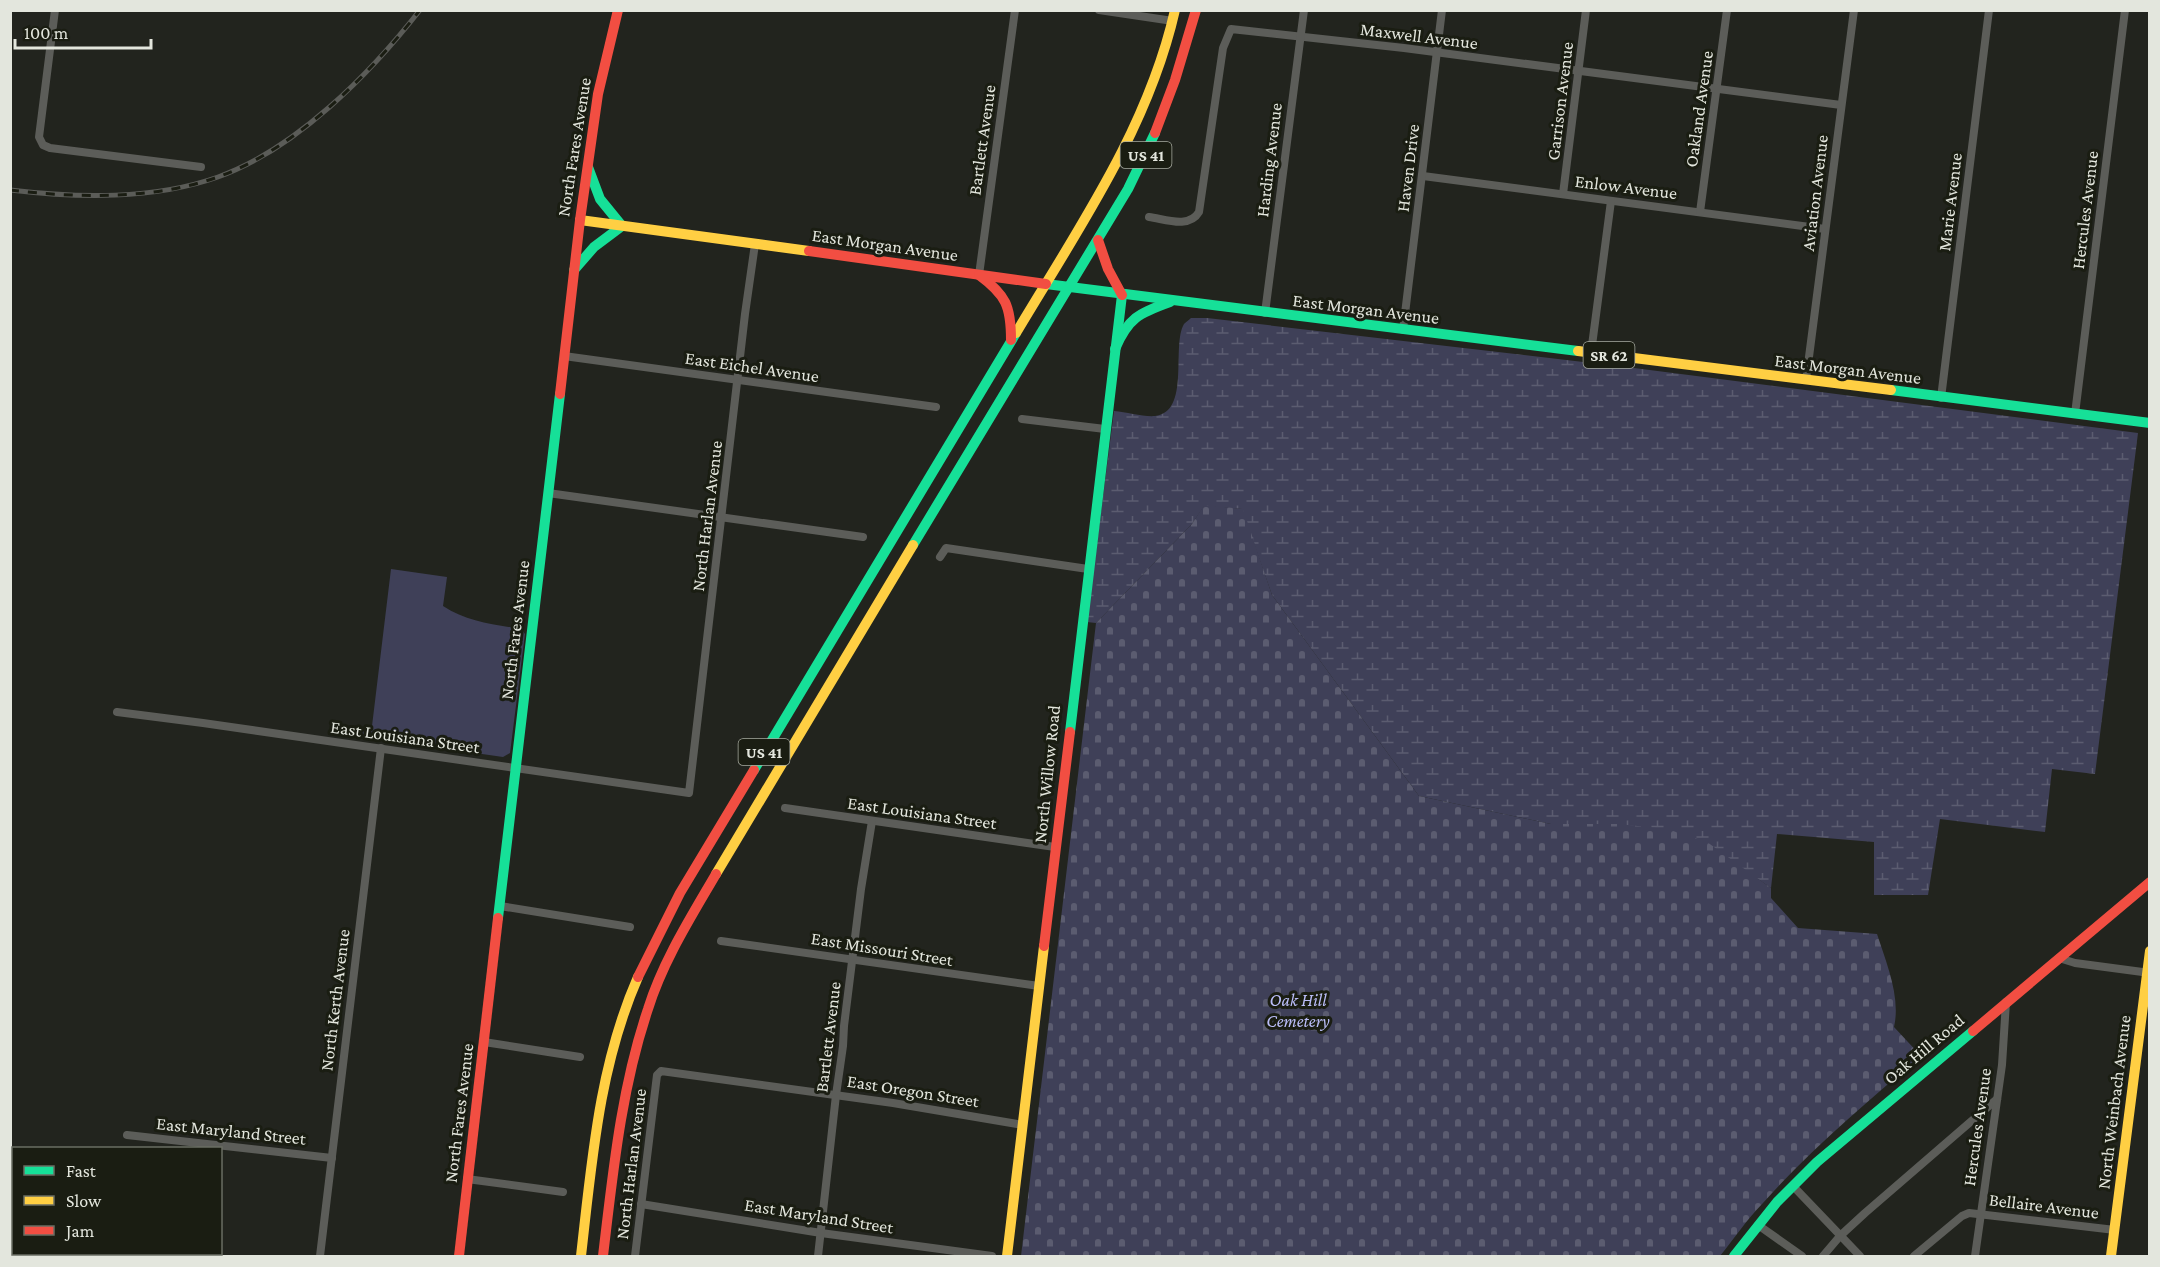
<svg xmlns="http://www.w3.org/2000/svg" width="2160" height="1267" font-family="'Crimson Pro',serif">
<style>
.green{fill:#3f4058}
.wetland{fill:url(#wetland-marsh)}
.cemetery{fill:url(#cemetery-stones)}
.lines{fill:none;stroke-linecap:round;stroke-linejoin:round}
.street{stroke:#5c5d59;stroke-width:8}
.fast{stroke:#16e098;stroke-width:10}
.slow{stroke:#ffcf43;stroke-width:10}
.jam{stroke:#f24e42;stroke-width:10}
.rail-casing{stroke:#5b5c58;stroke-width:5}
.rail{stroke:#1a1d12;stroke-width:3;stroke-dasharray:9;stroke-linecap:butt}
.labels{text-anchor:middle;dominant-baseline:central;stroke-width:6;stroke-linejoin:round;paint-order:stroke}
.shield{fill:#1a1d12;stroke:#a7aaa0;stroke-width:1.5}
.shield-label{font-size:16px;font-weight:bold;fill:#e3e6dd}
.street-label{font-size:18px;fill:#e3e6dd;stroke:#1a1d12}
.park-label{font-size:18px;font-style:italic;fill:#bbbef9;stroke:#1a1d12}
</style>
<defs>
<pattern id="wetland-marsh" width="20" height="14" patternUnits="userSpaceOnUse" patternTransform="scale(1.5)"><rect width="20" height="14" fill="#3f4058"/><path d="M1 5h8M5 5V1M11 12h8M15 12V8" fill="none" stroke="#5b5c70"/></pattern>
<pattern id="cemetery-stones" width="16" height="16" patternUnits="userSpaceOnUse" patternTransform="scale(1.5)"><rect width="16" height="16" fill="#3f4058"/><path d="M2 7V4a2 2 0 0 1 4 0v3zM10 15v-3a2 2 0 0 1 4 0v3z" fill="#5b5c70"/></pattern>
</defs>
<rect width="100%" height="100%" fill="#22241e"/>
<path class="green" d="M391,569L447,577L443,606C467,622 493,624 521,629L525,634L510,753L503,757L364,737L361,734L362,729L367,730L368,726H372Z"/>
<path class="wetland" d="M1191,318H1207L1634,368L2138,433L2095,774L2052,769L2045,832L1940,819L1928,895H1874V842L1777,834L1771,888L1758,879L1583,824H1551L1419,796L1272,595L1242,509L1204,506L1192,524L1096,623L1087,622L1114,411C1127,412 1143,417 1155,416C1191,412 1171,346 1184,324C1186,322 1189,320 1191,318Z"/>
<path class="cemetery" d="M1204,505L1243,509L1272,595L1419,796L1551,824H1618L1667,829L1707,842L1771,888V898L1798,928L1877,934C1886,962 1901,997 1894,1027L1921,1056C1866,1103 1811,1149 1763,1203C1747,1219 1734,1239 1720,1256H1021L1096,623L1192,524Z"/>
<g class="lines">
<g class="street">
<polyline points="55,10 39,137 43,145 50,148 201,167"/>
<polyline points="1099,10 1173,21"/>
<polyline points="1423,176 1825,229"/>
<polyline points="1563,194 1586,10"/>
<polyline points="1700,212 1727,10"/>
<path d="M1149,217C1165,219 1189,229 1199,212L1223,48L1231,29L1404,48L1841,105"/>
<polyline points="979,275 1015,10"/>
<polyline points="1265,313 1304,10"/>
<polyline points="1403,330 1442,10"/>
<polyline points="1591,353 1611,201"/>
<polyline points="564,356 936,407"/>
<polyline points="1806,380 1854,10"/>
<polyline points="1941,398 1989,10"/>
<polyline points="2075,414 2125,10"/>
<polyline points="1022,419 1105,429"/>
<polyline points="548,493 863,537"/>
<polyline points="940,557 946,548 1088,569"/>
<polyline points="117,712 203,723 689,793 745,314 755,244"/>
<polyline points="785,808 1055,847"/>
<polyline points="500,906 630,927"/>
<polyline points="721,941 1039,986"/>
<polyline points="2059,958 2075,963 2150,973"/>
<polyline points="484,1042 580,1057"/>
<polyline points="127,1135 332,1158"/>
<polyline points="467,1179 563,1192"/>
<polyline points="1793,1186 1860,1256"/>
<polyline points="641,1204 821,1233 992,1256"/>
<polyline points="1758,1225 1802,1256"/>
<polyline points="180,1256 181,1254"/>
<polyline points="320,1256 381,748"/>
<polyline points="635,1256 657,1075 661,1071 893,1103 1023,1125"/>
<polyline points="818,1256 836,1095 843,1046 844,1026 861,889 872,821"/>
<polyline points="1823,1256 1840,1236 1865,1213 1997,1099"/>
<polyline points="1914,1256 1962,1216 1969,1213 2115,1230"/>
<polyline points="1975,1256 2002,1065 2006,1002"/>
</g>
<g class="fast">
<polyline points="574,270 594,247 622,226 600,199 588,167"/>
<polyline points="1046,284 1578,351"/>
<path d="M1115,349C1128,318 1139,313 1170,302"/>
<polyline points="1891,390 2150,423"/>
<polyline points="913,545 1128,189 1155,133"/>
<polyline points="1070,732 1122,295"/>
<polyline points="754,770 1016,333"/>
<polyline points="498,918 560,394"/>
<polyline points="10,1252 14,1252"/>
<polyline points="22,1254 42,1256"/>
<polyline points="1734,1256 1777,1202 1817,1162 1973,1031"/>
</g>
<g class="slow">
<polyline points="580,220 809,251"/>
<path d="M1016,333C1078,229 1148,129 1175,10"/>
<polyline points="1578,351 1891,390"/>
<polyline points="716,874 913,545"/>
<path d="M581,1256C592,1160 599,1066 638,977"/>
<polyline points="1007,1256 1044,946"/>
<polyline points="2111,1256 2150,951"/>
</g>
<g class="jam">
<polyline points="1155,133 1175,80 1196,10"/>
<polyline points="1098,240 1108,269 1122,295"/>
<polyline points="809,251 1046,284"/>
<path d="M979,275C1006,295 1011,306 1011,340"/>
<polyline points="560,394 580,220 598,94 618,10"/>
<polyline points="1044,946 1070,732"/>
<polyline points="638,977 680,893 754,770"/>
<polyline points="1973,1031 2150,882"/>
<polyline points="459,1256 498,918"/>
<path d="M603,1256C613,1172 621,1089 648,1009C663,961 691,917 716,874"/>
</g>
<g class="rail-casing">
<path id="rail" d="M10,190C78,198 153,200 218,177C296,149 370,74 420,10"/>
</g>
<use href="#rail" class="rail"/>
</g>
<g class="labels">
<g class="shield">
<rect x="1120.5" y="142" width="51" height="26" rx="4.5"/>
<rect x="1583.5" y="342" width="51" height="26" rx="4.5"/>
<rect x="738.5" y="739" width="51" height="26" rx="4.5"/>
</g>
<g class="shield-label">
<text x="1146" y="155">US 41</text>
<text x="1609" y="355">SR 62</text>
<text x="764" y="752">US 41</text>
</g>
<g class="street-label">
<text transform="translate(1419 36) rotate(7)">Maxwell Avenue</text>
<text transform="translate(1560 101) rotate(-83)">Garrison Avenue</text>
<text transform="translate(1699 109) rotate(-82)">Oakland Avenue</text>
<text transform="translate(982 140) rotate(-82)">Bartlett Avenue</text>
<text transform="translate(574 147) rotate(-81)">North Fares Avenue</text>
<text transform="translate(1269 160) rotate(-83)">Harding Avenue</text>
<text transform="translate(1408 168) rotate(-83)">Haven Drive</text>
<text transform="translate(1626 187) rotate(7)">Enlow Avenue</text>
<text transform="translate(1815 193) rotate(-83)">Aviation Avenue</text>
<text transform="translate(1950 202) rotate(-83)">Marie Avenue</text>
<text transform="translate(2085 210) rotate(-83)">Hercules Avenue</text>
<text transform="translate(885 245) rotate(8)">East Morgan Avenue</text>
<text transform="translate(1366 309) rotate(7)">East Morgan Avenue</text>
<text transform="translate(752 367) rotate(8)">East Eichel Avenue</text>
<text transform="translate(1848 369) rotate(7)">East Morgan Avenue</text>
<text transform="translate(707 516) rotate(-83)">North Harlan Avenue</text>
<text transform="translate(515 630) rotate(-83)">North Fares Avenue</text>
<text transform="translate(405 737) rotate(8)">East Louisiana Street</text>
<text transform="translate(1047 774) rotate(-84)">North Willow Road</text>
<text transform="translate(922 813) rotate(8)">East Louisiana Street</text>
<text transform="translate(882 949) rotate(9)">East Missouri Street</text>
<text transform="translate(335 1000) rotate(-83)">North Kerth Avenue</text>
<text transform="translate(828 1037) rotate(-83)">Bartlett Avenue</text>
<text transform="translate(1924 1049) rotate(-40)">Oak Hill Road</text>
<text transform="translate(913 1091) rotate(9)">East Oregon Street</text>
<text transform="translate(2114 1102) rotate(-83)">North Weinbach Avenue</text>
<text transform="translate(459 1113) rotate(-83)">North Fares Avenue</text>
<text transform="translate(1977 1127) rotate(-82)">Hercules Avenue</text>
<text transform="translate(231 1131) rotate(6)">East Maryland Street</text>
<text transform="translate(631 1164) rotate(-83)">North Harlan Avenue</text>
<text transform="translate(2044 1206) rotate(7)">Bellaire Avenue</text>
<text transform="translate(819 1216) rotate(9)">East Maryland Street</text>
</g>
<g class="park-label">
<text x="1298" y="1000">Oak Hill<tspan x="1298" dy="21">Cemetery</tspan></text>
</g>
</g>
<rect width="2160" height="1267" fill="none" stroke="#e3e6dd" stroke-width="24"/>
<rect x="12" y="1147" width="210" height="108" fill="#1a1d12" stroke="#6a6d63" stroke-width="1.5"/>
<rect x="24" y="1166" width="30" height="9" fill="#16e098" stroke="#6a6d63" stroke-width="1.5"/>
<text x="66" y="1177" font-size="18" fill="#e3e6dd">Fast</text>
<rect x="24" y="1196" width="30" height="9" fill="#ffcf43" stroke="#6a6d63" stroke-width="1.5"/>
<text x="66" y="1207" font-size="18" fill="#e3e6dd">Slow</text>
<rect x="24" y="1226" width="30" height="9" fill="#f24e42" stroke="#6a6d63" stroke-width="1.5"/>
<text x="66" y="1237" font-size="18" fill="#e3e6dd">Jam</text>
<path d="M15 39v9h136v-9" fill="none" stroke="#e3e6dd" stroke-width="3"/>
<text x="24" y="39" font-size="18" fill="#e3e6dd" stroke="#1a1d12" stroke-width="4.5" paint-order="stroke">100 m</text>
</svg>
